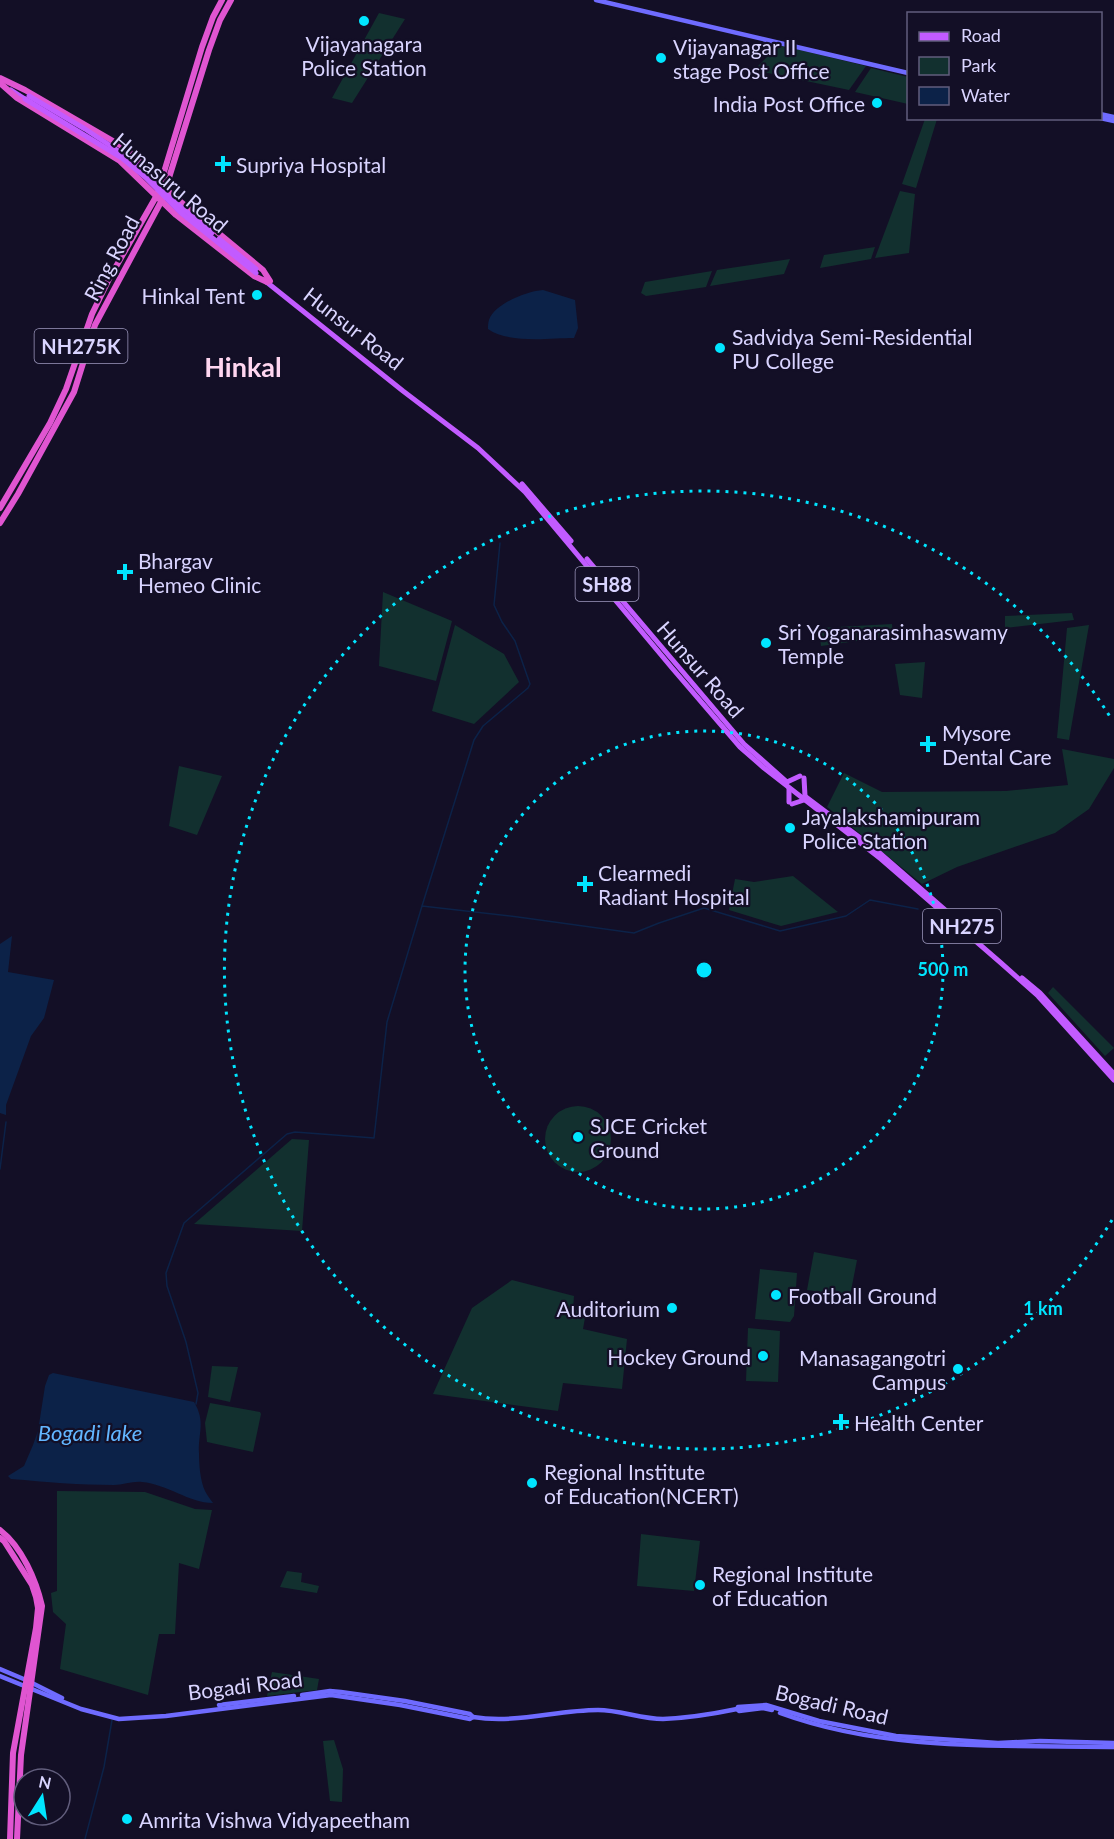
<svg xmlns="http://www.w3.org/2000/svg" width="1114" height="1839" font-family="Lato,sans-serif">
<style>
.green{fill:#12302f}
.water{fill:#0c2248}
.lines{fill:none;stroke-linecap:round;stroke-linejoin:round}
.stream{stroke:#0c2248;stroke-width:1.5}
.secondary{stroke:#6f6bff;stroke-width:4.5}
.primary{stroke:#c25bff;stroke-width:5}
.trunk{stroke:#e055d1;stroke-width:6}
.primary-bridge{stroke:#c25bff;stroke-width:5}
.ring{fill:none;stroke:#00e5ff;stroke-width:3;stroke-dasharray:3 6}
.poi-dot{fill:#00e5ff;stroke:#130f26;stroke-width:2}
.labels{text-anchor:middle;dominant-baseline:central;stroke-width:4.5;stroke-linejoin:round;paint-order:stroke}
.shield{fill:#130f26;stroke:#9e99be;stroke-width:1.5}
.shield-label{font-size:20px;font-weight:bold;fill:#d9d4ff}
.poi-label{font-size:21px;fill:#d9d4ff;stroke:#130f26;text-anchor:start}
.street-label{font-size:21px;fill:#d9d4ff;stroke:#130f26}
.water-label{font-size:22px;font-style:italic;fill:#62b6ff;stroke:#130f26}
.district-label{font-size:27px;font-weight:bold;fill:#ffd6f0;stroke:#130f26}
.centre{fill:#00e5ff;stroke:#130f26;stroke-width:3}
.ring-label{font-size:18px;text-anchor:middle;font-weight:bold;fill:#00e5ff;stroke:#130f26;stroke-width:4.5;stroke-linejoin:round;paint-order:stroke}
</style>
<rect width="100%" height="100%" fill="#130f26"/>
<g class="green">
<polygon points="379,13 405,19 352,103 332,98"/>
<polygon points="779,45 866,66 849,90 754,70"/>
<polygon points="871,68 908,77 908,104 855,92"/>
<polygon points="925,119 937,119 916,188 902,184"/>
<polygon points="900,191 915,194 909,253 875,258"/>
<polygon points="875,247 871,259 820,268 824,255"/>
<polygon points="790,259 784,274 710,286 717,270"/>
<polygon points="712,271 706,287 646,296 641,293 645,282"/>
<polygon points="383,592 452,621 436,681 379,666"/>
<polygon points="1072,613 1074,620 1005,628 1005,616"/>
<polygon points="892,624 893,636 821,646 819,628"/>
<polygon points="455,625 504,654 519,682 474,724 432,711"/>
<polygon points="1089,625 1069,740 1057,738 1067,628"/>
<polygon points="925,662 922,698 900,695 895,664"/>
<polygon points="1062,749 1114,759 1114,768 1089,809 1055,833 957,867 922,884 827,807 844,773 882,792 1006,791 1068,785"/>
<polygon points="179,766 222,776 197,835 169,826"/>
<polygon points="793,876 838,912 781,926 729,910 735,879 754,882"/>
<polygon points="1053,987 1114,1048 1105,1056 1048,993"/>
<circle cx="578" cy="1139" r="33"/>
<polygon points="292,1139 309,1140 302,1231 194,1224"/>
<polygon points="814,1252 857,1260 850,1296 807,1290"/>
<polygon points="760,1269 797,1273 794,1316 790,1322 755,1319"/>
<polygon points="512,1280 574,1296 573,1309 586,1312 583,1329 627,1339 622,1389 563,1383 558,1411 433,1394 472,1308"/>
<polygon points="748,1328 780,1331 778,1382 746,1381"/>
<polygon points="212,1366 238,1367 230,1402 208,1397"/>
<polygon points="210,1403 260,1412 261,1414 253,1452 207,1442 205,1423"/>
<polygon points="57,1491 145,1492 195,1509 212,1510 199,1569 179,1563 175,1634 159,1634 148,1695 60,1669 66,1624 53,1612 51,1593 57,1591"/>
<polygon points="641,1534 700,1541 694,1591 637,1586"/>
<polygon points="287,1571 302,1573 301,1582 319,1586 317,1593 280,1587"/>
<polygon points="272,1672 319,1679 317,1690 267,1696"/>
<polygon points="334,1740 343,1769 342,1802 330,1801 323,1741"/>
</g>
<g class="water">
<path d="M543,290L575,300L578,328L574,338C550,338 509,344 488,329C488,326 488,323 489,320C495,303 528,291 543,290Z"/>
<polygon points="12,936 8,972 54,980 44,1018 31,1036 6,1105 6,1115 0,1113 0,944"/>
<path d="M53,1373L194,1402C206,1422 198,1433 199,1453C199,1464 200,1480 205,1491C207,1495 210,1499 213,1503C189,1503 167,1484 142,1482C133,1481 123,1485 114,1485C80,1485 46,1482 11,1479L8,1476L24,1466L33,1445L38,1431L45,1386L49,1375Z"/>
</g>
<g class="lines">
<g class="stream">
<polyline points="422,906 474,740 483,726 528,688 530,684 515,641 502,622 494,605 500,543"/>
<polyline points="0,1169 6,1122"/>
<polyline points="196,1404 198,1393 186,1342 167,1286 166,1273 184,1223 287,1134 295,1132 374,1138 387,1022 422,906 518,917 634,933 659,923 704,908 780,931 846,916 870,900 918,909"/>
<polyline points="85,1839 104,1767 112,1720"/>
</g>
<g class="secondary">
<polyline points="596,0 908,73"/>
<polyline points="1100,114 1114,117"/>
<polyline points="1100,118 1114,121"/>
<polyline points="0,1669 26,1680 62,1698"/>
<path d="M0,1676L81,1709L119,1719L166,1716L331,1695L400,1705L470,1719L473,1717C516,1724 556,1710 598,1710C620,1710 641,1719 663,1719C687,1718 713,1714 737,1709L738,1707L766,1705L819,1721L896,1736L998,1743L1040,1741L1114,1743"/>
<polyline points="302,1695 330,1691 341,1692 405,1701 470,1714 473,1717"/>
<polyline points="219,1705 294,1696"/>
<polyline points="737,1709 739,1711 763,1708 772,1710"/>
<path d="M780,1713C886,1752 1003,1745 1114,1747"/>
</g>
<g class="primary">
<polyline points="11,90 25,99"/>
<polyline points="264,280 403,391 478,448 525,492 672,668 740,747 764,768 881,859 1001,963 1038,996 1114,1080"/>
<polyline points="522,484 571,541"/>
<polyline points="587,559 744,744 787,782"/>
<polyline points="804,778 805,796"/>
<polyline points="787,782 800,776"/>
<polyline points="806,797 875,849 952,916"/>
<polyline points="789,802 789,788"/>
<polyline points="792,804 804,800"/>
<polyline points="1022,978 1040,993 1114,1074"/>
</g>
<g class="trunk">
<polyline points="0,78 25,90 125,148 149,170 170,193 263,270 270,281"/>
<polyline points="0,83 17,98 120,161 176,215 254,276 267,282"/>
<polyline points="0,508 50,423 66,389 92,314 110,277 157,195 202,47 213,17 222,0"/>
<polyline points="0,523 18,494 74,392 95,325 162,200 209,50 220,20 231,0"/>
<path d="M0,1530C22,1547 36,1580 42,1606L21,1755L17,1839"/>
<polyline points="0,1538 4,1541 32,1585 36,1597 38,1608 36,1628 13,1753 10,1839"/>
</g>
<g class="primary-bridge">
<polyline points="29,96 85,129 132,160 169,197 212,233"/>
<polyline points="25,99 122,158 145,177 180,212 256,273"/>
<polyline points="219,239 256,269"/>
</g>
</g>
<g class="ring">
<circle cx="704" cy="970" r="239"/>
<path d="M1112 1220A479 479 0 1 1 1112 720"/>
</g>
<g class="poi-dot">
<circle cx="364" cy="21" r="6"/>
<circle cx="661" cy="58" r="6"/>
<circle cx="877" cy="103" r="6"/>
<path d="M220 155h6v6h6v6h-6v6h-6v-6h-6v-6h6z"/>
<circle cx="257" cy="295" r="6"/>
<circle cx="720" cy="348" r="6"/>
<path d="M122 563h6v6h6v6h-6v6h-6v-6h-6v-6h6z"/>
<circle cx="766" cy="643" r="6"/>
<path d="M925 735h6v6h6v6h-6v6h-6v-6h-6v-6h6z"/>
<circle cx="790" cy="828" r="6"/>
<path d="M582 875h6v6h6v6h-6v6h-6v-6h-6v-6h6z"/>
<circle cx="578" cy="1137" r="6"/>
<circle cx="776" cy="1295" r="6"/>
<circle cx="672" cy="1308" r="6"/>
<circle cx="763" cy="1356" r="6"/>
<circle cx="958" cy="1369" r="6"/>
<path d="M838 1413h6v6h6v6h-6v6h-6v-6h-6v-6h6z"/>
<circle cx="532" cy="1483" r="6"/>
<circle cx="700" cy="1585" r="6"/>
<circle cx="127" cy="1819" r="6"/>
</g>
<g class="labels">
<g class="shield">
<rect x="34.5" y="329" width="93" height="34" rx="4.5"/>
<rect x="575.5" y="567" width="63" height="34" rx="4.5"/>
<rect x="923" y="909" width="78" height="34" rx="4.5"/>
</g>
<g class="shield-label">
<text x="81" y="346">NH275K</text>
<text x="607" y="584">SH88</text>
<text x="962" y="926">NH275</text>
</g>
<g class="poi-label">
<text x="364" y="43" text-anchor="middle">Vijayanagara<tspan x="364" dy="24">Police Station</tspan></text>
<text x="673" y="46">Vijayanagar II<tspan x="673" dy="24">stage Post Office</tspan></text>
<text x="865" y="103" text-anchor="end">India Post Office</text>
<text x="236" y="164">Supriya Hospital</text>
<text x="245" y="295" text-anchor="end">Hinkal Tent</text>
<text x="732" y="336">Sadvidya Semi-Residential<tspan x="732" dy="24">PU College</tspan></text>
<text x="138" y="560">Bhargav<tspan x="138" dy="24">Hemeo Clinic</tspan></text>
<text x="778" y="631">Sri Yoganarasimhaswamy<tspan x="778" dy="24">Temple</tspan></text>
<text x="942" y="732">Mysore<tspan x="942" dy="24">Dental Care</tspan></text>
<text x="802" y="816">Jayalakshamipuram<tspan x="802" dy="24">Police Station</tspan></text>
<text x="598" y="872">Clearmedi<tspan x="598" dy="24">Radiant Hospital</tspan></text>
<text x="590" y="1125">SJCE Cricket<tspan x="590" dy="24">Ground</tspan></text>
<text x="788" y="1295">Football Ground</text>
<text x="660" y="1308" text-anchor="end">Auditorium</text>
<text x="751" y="1356" text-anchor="end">Hockey Ground</text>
<text x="946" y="1357" text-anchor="end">Manasagangotri<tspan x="946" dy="24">Campus</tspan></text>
<text x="854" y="1422">Health Center</text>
<text x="544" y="1471">Regional Institute<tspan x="544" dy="24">of Education(NCERT)</tspan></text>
<text x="712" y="1573">Regional Institute<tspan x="712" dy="24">of Education</tspan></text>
<text x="139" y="1819">Amrita Vishwa Vidyapeetham</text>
</g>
<g class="street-label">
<text transform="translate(171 182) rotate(40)">Hunasuru Road</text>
<text transform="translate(111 258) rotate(-62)">Ring Road</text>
<text transform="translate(354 328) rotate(38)">Hunsur Road</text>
<text transform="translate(701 669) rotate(49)">Hunsur Road</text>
<text transform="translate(245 1685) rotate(-7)">Bogadi Road</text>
<text transform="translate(832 1704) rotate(13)">Bogadi Road</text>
</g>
<g class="water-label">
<text x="90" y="1432">Bogadi lake</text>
</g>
<g class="district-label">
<text x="243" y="366">Hinkal</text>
</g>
</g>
<circle cx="704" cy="970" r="9" class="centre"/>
<g class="ring-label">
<text x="943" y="976">500 m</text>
<text x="1043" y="1315">1 km</text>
</g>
<rect x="907" y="12" width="195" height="108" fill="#130f26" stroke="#625e7d" stroke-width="1.5"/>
<rect x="919" y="32" width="30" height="9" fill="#c25bff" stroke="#625e7d" stroke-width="1.5"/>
<text x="961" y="42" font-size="18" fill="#d9d4ff">Road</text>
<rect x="919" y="57" width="30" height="18" fill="#12302f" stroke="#625e7d" stroke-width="1.5"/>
<text x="961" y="72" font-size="18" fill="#d9d4ff">Park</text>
<rect x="919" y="87" width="30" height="18" fill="#0c2248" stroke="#625e7d" stroke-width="1.5"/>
<text x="961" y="102" font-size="18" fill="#d9d4ff">Water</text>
<g transform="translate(42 1797) rotate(12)"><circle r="28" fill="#130f26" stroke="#625e7d" stroke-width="1.5"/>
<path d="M0-4.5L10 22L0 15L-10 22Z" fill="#00e5ff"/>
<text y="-9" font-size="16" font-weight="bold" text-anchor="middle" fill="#d9d4ff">N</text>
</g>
</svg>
